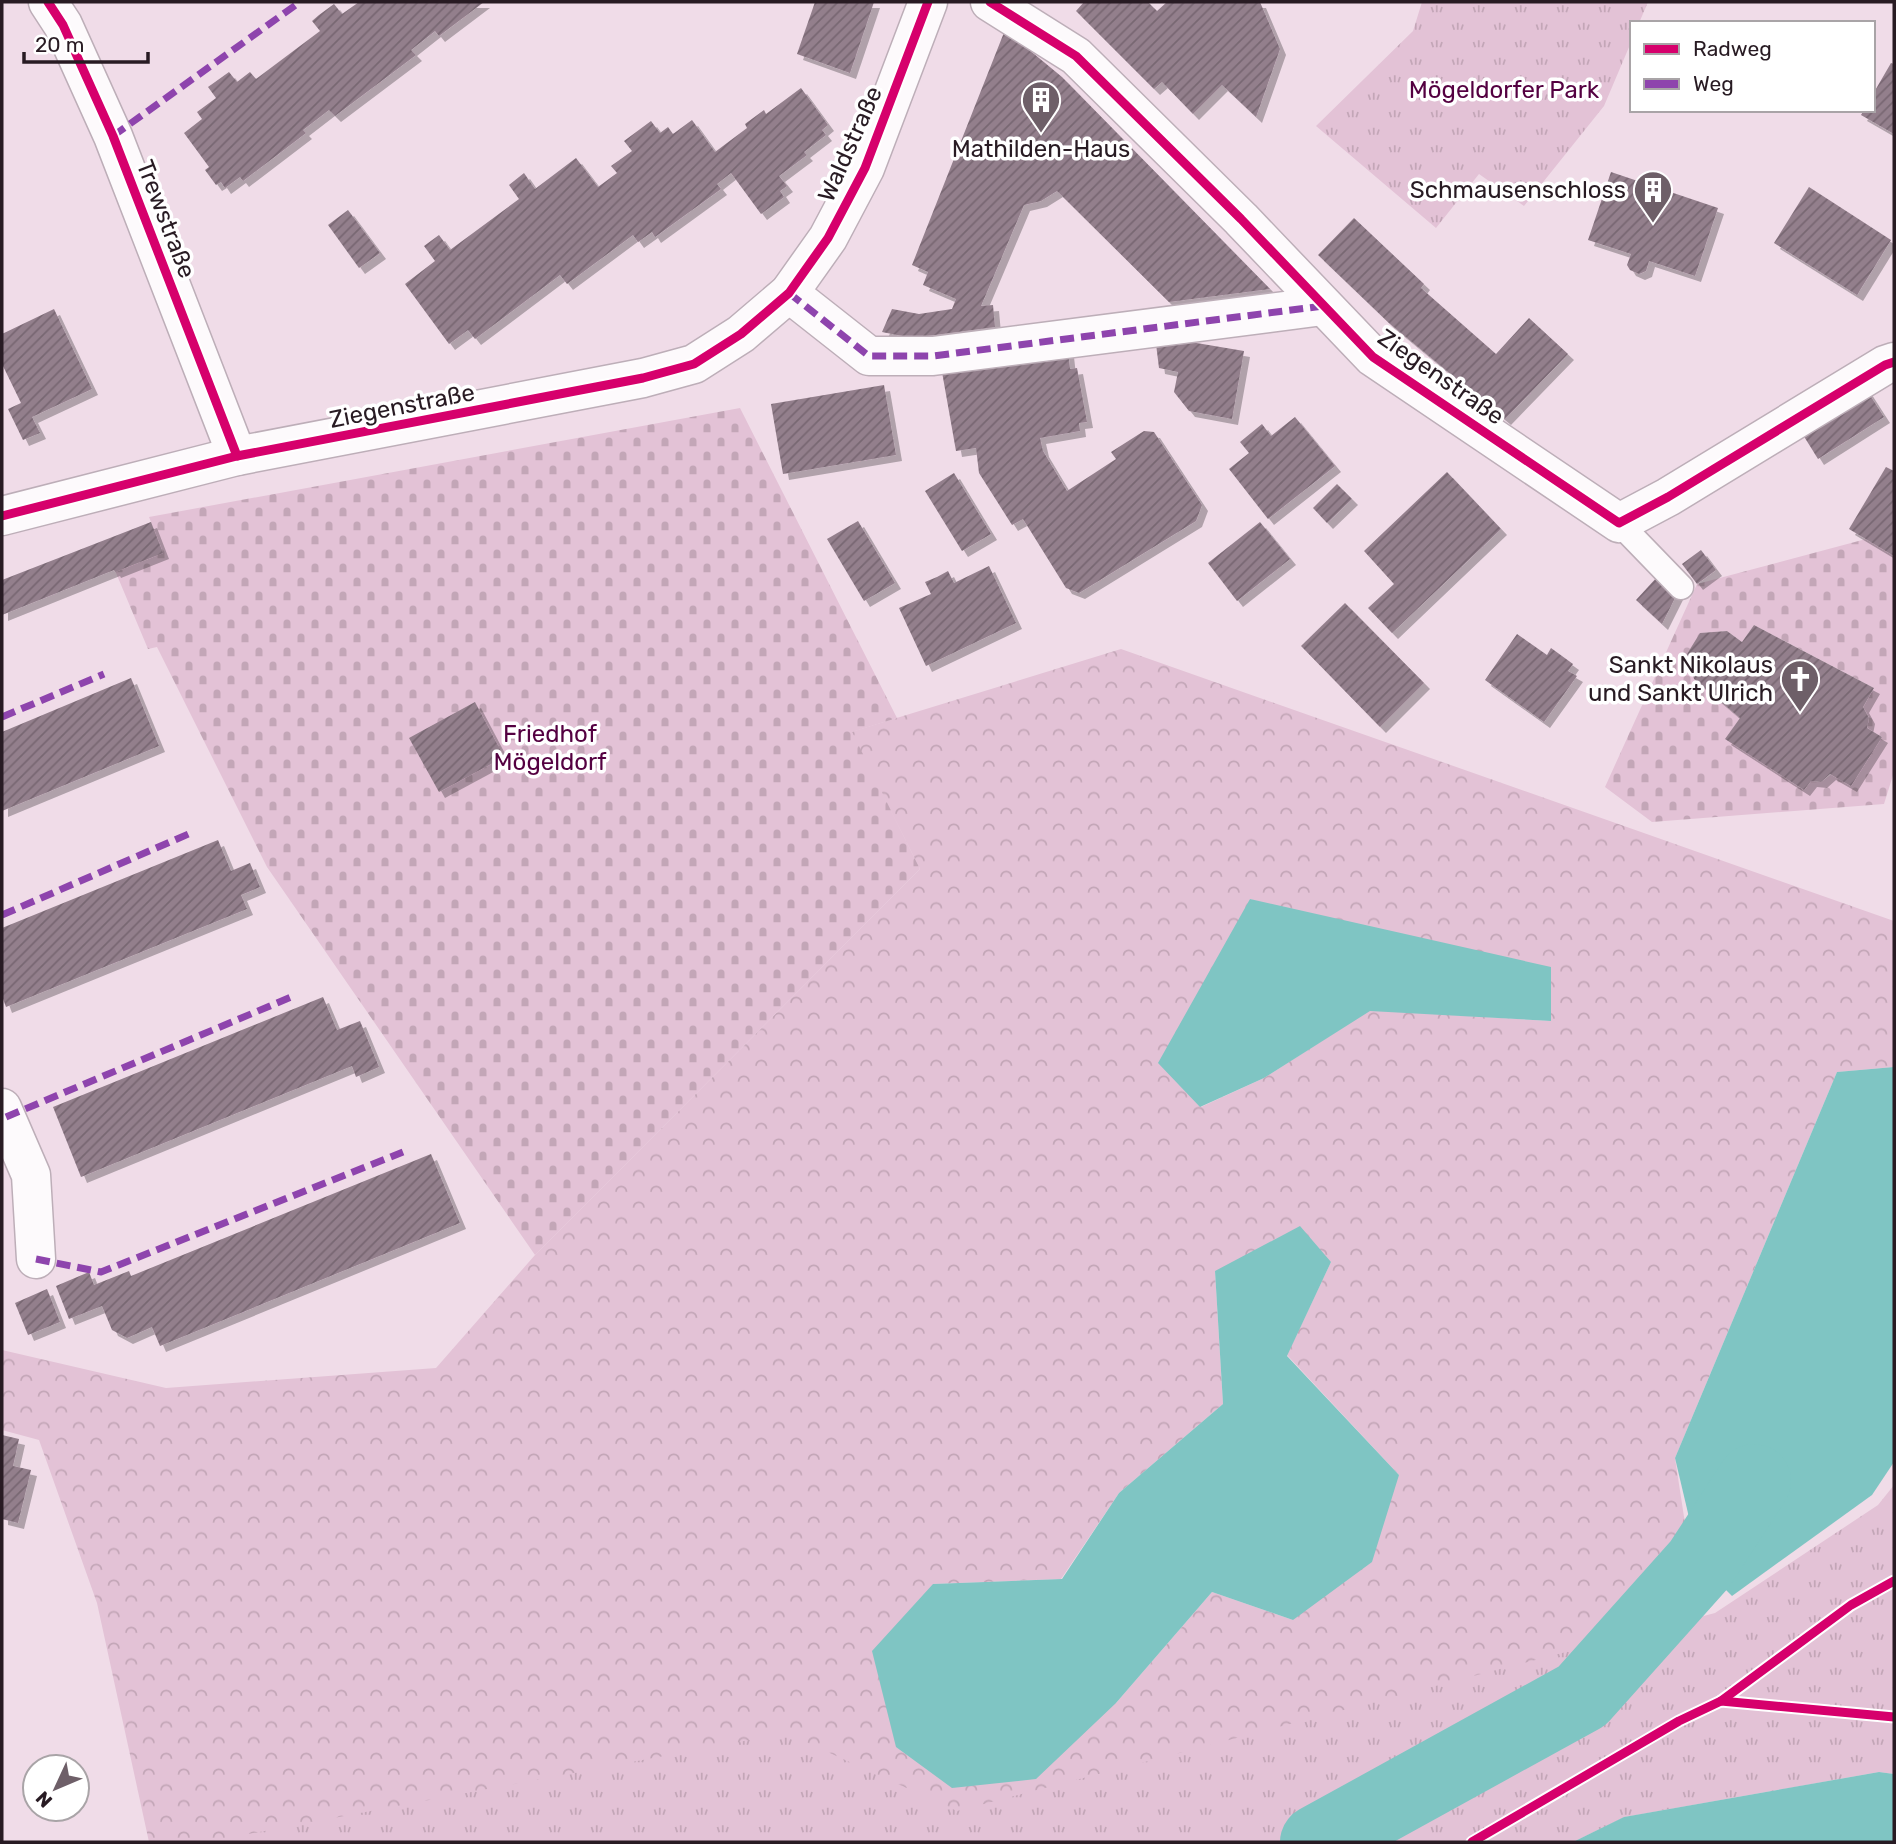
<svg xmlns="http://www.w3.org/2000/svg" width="1896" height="1844" font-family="Rubik,sans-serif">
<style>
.forest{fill:url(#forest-crowns);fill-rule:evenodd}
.cemetery{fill:url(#cemetery-stones);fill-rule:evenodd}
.park{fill:url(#park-tufts)}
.water{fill:#7fc5c3}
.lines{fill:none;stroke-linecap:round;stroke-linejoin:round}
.river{stroke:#7fc5c3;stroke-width:74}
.building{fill:url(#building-hatch);filter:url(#shadow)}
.lane-casing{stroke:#bdaeb8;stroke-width:27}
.street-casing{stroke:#bdaeb8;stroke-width:41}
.lane{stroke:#fdfafc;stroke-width:24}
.street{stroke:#fdfafc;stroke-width:38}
.quiet{stroke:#8e44ad;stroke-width:7;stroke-dasharray:14 7;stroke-linecap:butt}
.cycleway-casing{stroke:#fff;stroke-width:13}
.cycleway{stroke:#d6006c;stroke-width:9}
.labels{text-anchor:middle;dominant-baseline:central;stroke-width:7;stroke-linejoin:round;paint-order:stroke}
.park-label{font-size:24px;fill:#540041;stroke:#fff}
.street-label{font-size:24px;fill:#281b23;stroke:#fff}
.poi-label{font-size:24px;fill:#281b23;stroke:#fff;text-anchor:end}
</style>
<defs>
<pattern id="forest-crowns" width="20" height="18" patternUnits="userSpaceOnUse" patternTransform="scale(1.75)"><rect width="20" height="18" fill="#e3c2d6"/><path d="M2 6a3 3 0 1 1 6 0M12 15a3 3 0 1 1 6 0" fill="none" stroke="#c3a6b7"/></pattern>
<pattern id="cemetery-stones" width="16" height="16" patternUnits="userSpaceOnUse" patternTransform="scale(1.75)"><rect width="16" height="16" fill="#e3c2d6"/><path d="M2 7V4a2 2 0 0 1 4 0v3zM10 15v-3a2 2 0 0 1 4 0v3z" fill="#c3a6b7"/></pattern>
<pattern id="park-tufts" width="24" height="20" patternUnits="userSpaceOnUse" patternTransform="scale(1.75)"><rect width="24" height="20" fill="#e3c2d6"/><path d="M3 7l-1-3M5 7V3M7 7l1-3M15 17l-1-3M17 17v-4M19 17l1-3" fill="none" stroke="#c3a6b7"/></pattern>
<pattern id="building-hatch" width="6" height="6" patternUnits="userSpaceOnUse" patternTransform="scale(1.75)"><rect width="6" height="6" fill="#937f8c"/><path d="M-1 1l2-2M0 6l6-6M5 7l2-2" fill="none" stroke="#786772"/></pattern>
<filter id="shadow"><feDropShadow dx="6" dy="6" stdDeviation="0" flood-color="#0004"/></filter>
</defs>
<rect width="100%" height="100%" fill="#f0dce8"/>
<path class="forest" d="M1121,649L1894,921V1067L1837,1072L1675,1458L1690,1556L1566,1673L1233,1842H149L97,1603L39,1440L2,1430V1350L166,1388L436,1368L535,1255L920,869L851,732ZM1250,899L1550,1021L1370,1010L1264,1078L1201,1107ZM1331,1262L1287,1355L1399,1475L1293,1620L1212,1592L1116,1703L933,1584L1061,1579L1119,1493L1223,1404L1215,1271Z"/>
<g class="cemetery">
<polygon points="740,408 897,718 852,732 920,869 535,1255 267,867 157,647 148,649 103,542 151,522 149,517"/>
<path d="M1866,539L1894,556V772L1884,804L1652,822L1605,787L1697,584ZM1754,625L1874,688L1863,707L1869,718L1867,728L1882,737L1821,782L1811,781L1804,790L1726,739L1740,718L1694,679L1687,654L1701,633L1727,631L1742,642Z"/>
</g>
<g class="park">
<polygon points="1422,2 1648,2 1639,23 1632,23 1632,40 1604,106 1524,206 1479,174 1436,228 1316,126 1413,31"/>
<polygon points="1894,1485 1894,1774 1879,1772 1625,1817 1573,1842 206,1842 786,1733 957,1811 1715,1613 1878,1505"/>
</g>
<g class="water">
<polygon points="1250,899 1551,967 1551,1021 1370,1011 1264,1078 1200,1107 1158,1063"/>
<polygon points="1894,1067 1894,1462 1872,1495 1732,1596 1700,1564 1675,1458 1837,1072"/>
<polygon points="1300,1226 1331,1262 1287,1356 1399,1475 1372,1562 1293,1620 1212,1592 1116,1703 1036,1779 952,1788 896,1747 872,1651 933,1584 1062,1579 1119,1493 1223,1404 1215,1271"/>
<polygon points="1879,1772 1894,1774 1894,1842 1573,1842 1624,1817"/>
</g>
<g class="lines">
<polyline class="river" points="1317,1842 1582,1696 1700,1564 1754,1481"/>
</g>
<g class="building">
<polygon points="359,2 484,2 439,36 435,31 411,50 416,55 335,116 329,110 303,130 306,133 243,181 240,177 225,188 221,182 216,185 205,170 209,167 184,133 202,119 197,112 216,98 208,87 229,72 237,82 250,72 256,79 320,31 312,21 319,15 334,4 342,14"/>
<polygon points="815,2 874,2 850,73 797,54"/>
<polygon points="1084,2 1148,2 1157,11 1167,2 1260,2 1280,49 1256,117 1222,85 1193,114 1162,82 1154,89 1076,11"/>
<polygon points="1005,30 1062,77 1270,289 1169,302 1057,191 1041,201 1024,205 981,306 993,305 995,327 912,338 882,332 892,309 919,314 952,309 956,299 923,285 928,272 912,265"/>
<polygon points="1891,63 1894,64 1894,134 1861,115 1864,110 1873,110 1873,94"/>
<polygon points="801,88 828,125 822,130 826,135 804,152 807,155 779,176 787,186 780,191 784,197 761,214 731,173 717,184 721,189 655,237 652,232 638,242 633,235 567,284 560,275 475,339 468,330 449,344 405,284 435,261 424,246 439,235 450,250 519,199 509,185 524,173 535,189 576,158 598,187 617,173 611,166 632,151 624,141 651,121 660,133 668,127 673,134 692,120 715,152 747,128 745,124 764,110 766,114"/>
<polygon points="1611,172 1718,208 1695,276 1649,261 1646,271 1639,274 1630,270 1627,265 1631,254 1588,240"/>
<polygon points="1809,187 1891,240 1857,295 1774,243"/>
<polygon points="348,210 380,253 359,268 328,225"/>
<polygon points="1354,218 1424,284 1421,288 1496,354 1529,318 1568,354 1505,419 1389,323 1318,255"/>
<polygon points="54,309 92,389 32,417 40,433 23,440 8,409 21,403 2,364 2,334"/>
<polygon points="1155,336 1244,351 1232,419 1189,411 1174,392 1178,372 1159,368"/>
<polygon points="1068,351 1070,369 1077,368 1087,422 1079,423 1080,431 1040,438 1043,451 1067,491 1116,459 1111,452 1144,431 1154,432 1202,505 1196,521 1079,593 1066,588 1023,519 1012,525 979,473 976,448 956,451 942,372"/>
<polygon points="884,385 896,455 783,474 771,404"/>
<polygon points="1866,389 1884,417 1818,459 1800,430"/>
<polygon points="1295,417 1335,466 1268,519 1229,469 1249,453 1240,442 1262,424 1271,436"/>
<polygon points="1886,467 1894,471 1894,556 1849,529"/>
<polygon points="1447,472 1501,529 1392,633 1368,608 1394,584 1364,551"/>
<polygon points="954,473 991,534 962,551 925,491"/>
<polygon points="1337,484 1352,499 1327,523 1313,508"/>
<polygon points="858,521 895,583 864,601 827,539"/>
<polygon points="151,522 163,553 115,572 114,570 2,615 2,580"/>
<polygon points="1260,522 1290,559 1237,601 1208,563"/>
<polygon points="1701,550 1716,570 1697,584 1682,564"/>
<polygon points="989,566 1016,623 926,666 899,608 931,594 925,582 937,577 948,571 954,583"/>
<polygon points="1658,576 1677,594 1662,624 1636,600"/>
<polygon points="1345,603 1424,683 1380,727 1301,646"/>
<polygon points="1754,625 1874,688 1863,707 1869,718 1867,728 1882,737 1851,786 1830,774 1821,782 1811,781 1804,790 1725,739 1740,718 1694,679 1687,654 1700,633 1727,631 1742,642"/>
<polygon points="1517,634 1547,655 1551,648 1573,664 1568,671 1577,676 1544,722 1485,680"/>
<polygon points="131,678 159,746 2,811 2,732"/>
<polygon points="475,702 504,757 439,792 409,738"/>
<polygon points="218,840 231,871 250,863 260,887 241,895 247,909 6,1007 2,996 2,928"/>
<polygon points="323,997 337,1030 360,1021 379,1067 356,1077 352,1066 81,1177 53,1107"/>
<polygon points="431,1154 460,1223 160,1346 152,1327 127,1338 112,1330 102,1306 69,1319 56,1286 89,1272 94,1285 129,1271 131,1276"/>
<polygon points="47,1289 60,1322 28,1335 15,1303"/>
<polygon points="2,1435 19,1439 13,1466 31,1470 18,1523 2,1519"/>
</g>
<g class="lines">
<g class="lane-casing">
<polyline id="lane" points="1619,523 1681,587"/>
</g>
<g class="street-casing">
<g id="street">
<polyline points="48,2 63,25 113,136 237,456"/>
<polyline points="990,2 1076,56 1241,219 1373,357 1619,523 1668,497 1885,365 1894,362"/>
<polyline points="789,293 869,356 933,356 1323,306"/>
<polyline points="2,516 237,456 643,378 694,364 741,334 789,293 828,238 865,168 928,2"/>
<polyline points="2,1108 31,1175 36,1259"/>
</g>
</g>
<use href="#lane" class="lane"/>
<use href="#street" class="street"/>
<g class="quiet">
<polyline points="113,136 300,2"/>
<polyline points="789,293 869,356 933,356 1323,306 1326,309"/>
<polyline points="2,717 104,674"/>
<polyline points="2,915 193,832"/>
<polyline points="6,1117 296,995"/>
<polyline points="36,1259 101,1272 403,1152"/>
</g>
<g class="cycleway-casing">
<g id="cycleway">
<polyline points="48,2 63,25 113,136 237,456"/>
<polyline points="990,2 1076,56 1241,219 1373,357 1619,523 1668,497 1885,365 1894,362"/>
<polyline points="2,516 237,456 643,378 694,364 741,334 789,293 828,238 865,168 928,2"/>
<polyline points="1721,1701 1851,1605 1894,1581"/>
<polyline points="1472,1842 1679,1721 1721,1701 1894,1717"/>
</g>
</g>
<use href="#cycleway" class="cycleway"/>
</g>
<defs>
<g id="building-pin" transform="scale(2.0125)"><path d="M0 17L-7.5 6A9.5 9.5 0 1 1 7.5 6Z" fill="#6e5f68" stroke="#fff"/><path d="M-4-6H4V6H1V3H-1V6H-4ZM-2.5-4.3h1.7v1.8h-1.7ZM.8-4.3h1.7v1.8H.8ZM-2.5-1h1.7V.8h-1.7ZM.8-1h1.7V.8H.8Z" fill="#fff"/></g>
<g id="church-pin" transform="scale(2.0125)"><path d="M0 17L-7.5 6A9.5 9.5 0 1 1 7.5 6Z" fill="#6e5f68" stroke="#fff"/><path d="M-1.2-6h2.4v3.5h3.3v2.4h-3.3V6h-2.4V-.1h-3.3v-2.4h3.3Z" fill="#fff"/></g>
</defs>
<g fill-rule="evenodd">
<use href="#building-pin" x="1041" y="100"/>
<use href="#building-pin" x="1653" y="190"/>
<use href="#church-pin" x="1800" y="679"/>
</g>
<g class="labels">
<g class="park-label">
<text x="1504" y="90">Mögeldorfer Park</text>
<text x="550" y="734">Friedhof<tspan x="550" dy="28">Mögeldorf</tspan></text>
</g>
<g class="street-label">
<text transform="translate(850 144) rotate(-66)">Waldstraße</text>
<text transform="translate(166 219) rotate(69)">Trewstraße</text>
<text transform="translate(1441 377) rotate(35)">Ziegenstraße</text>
<text transform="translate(402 406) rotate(-11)">Ziegenstraße</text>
</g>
<g class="poi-label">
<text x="1041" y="149" text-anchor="middle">Mathilden-Haus</text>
<text x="1626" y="190">Schmausenschloss</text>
<text x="1773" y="665">Sankt Nikolaus<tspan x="1773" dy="28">und Sankt Ulrich</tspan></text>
</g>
</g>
<rect width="1896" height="1844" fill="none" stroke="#281b23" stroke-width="7"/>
<rect x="1630" y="21" width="245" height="91" fill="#ffffff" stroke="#a9a4a7" stroke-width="2"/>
<rect x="1644" y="44" width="35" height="10" fill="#d6006c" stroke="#a9a4a7" stroke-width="2"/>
<text x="1693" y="56" font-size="21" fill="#281b23">Radweg</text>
<rect x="1644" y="79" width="35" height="10" fill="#8e44ad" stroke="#a9a4a7" stroke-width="2"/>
<text x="1693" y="91" font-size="21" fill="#281b23">Weg</text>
<g transform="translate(56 1788) rotate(226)"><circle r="33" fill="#ffffff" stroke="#a9a4a7" stroke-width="2"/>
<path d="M0-5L12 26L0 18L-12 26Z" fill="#6e5f68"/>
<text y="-10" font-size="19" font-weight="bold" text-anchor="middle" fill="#281b23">N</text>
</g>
<path d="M24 52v10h124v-10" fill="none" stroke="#281b23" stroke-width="3.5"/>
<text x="35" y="52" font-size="21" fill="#281b23" stroke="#ffffff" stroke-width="5" paint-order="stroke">20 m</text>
</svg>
